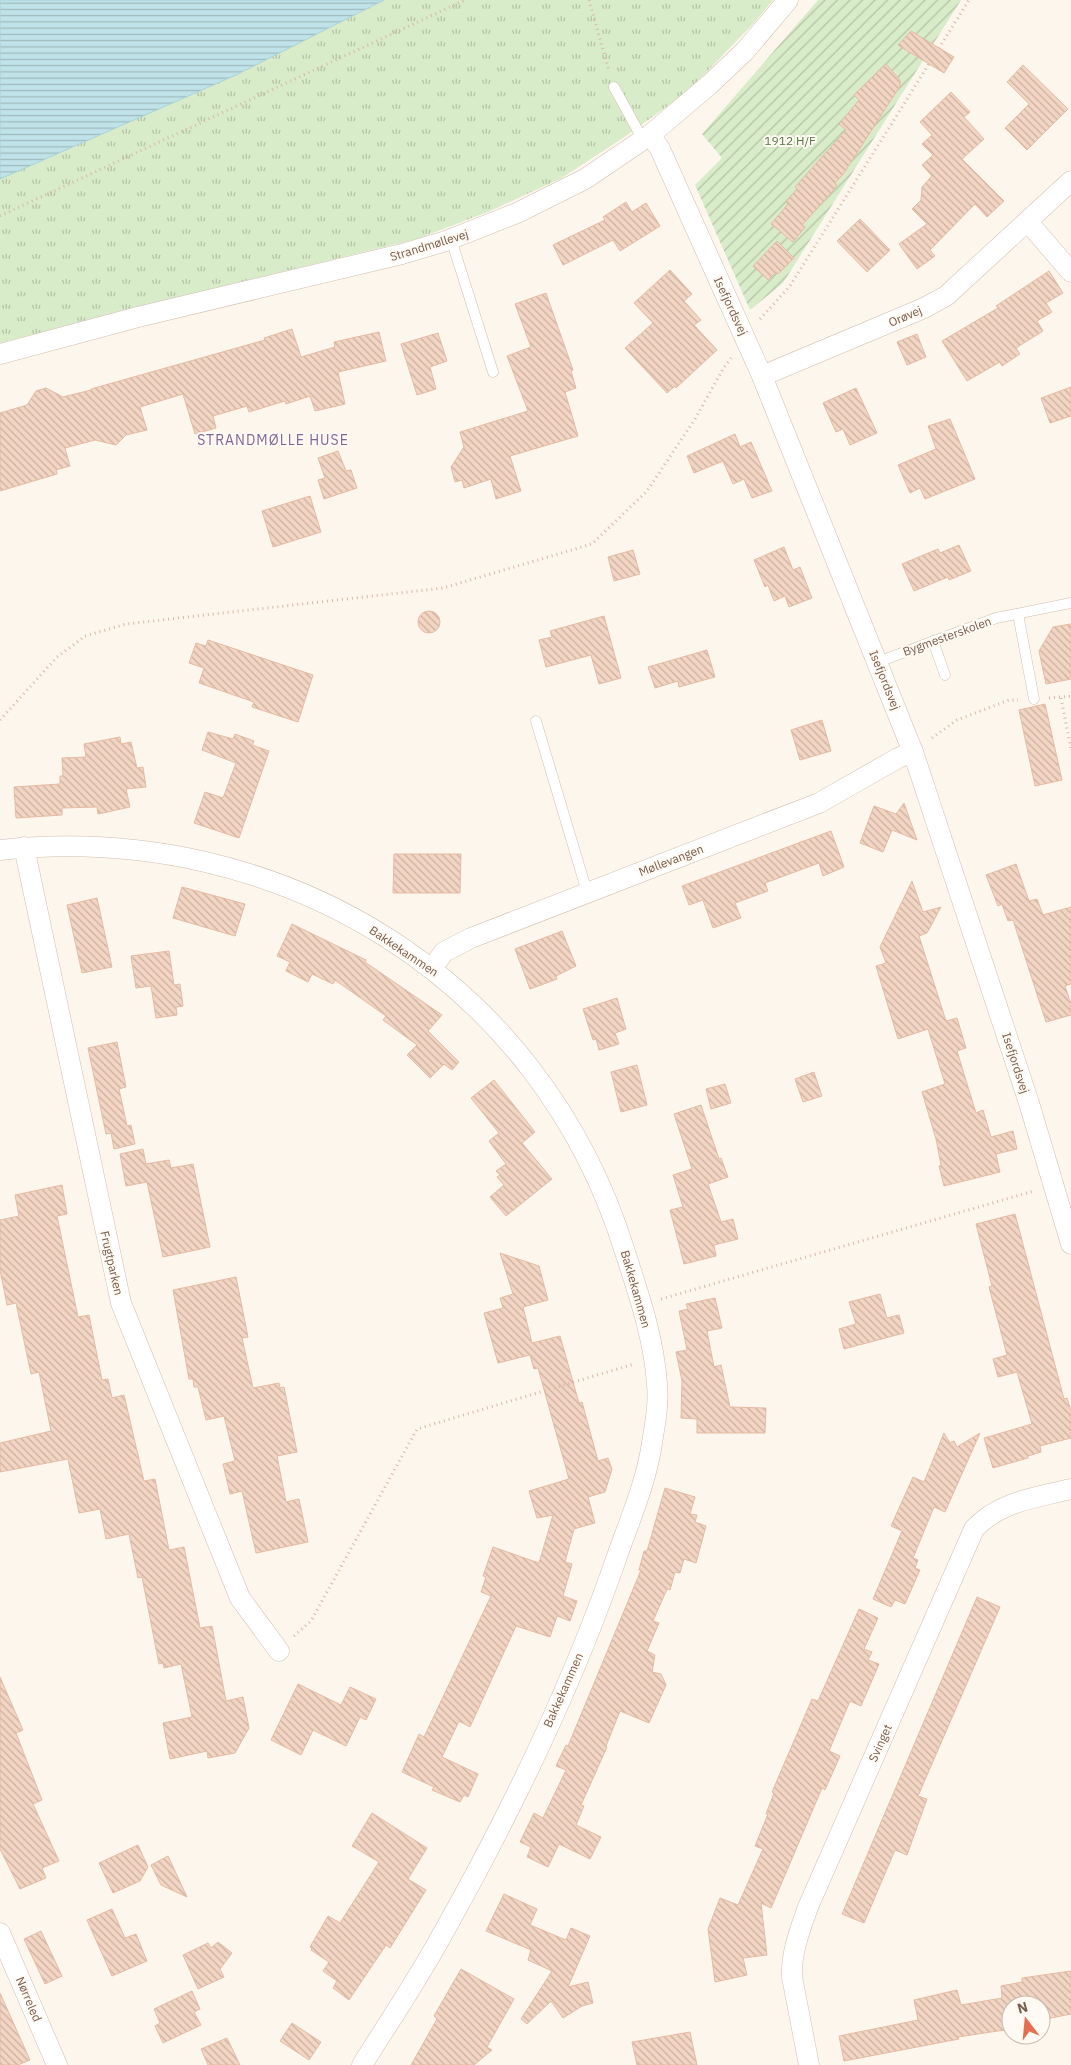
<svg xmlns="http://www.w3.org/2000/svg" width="1071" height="2065" font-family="'IBM Plex Sans',sans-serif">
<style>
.grass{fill:url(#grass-tufts)}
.garden{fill:url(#garden-furrows)}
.water{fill:url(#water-rules);stroke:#a5d3da}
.building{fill:url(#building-back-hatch);stroke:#e6bba3}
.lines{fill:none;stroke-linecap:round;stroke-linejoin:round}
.lane-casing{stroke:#d1beb0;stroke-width:11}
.street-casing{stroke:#d1beb0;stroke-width:21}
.path{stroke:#d9b8a5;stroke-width:3;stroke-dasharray:1 4;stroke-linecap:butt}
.lane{stroke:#fff;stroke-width:10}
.street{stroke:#fff;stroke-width:20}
.labels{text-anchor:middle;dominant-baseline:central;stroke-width:4;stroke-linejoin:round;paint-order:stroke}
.park-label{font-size:12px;fill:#537a41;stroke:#fffaf3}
.street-label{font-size:12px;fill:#7a5c4d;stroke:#fffaf3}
.neighbourhood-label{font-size:14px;letter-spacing:1px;fill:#846695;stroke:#fffaf3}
</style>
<defs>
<pattern id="grass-tufts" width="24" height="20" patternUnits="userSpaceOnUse" patternTransform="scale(1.25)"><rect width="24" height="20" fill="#d8ecc9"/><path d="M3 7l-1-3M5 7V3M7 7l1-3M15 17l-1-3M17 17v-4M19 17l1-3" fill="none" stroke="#b4c2a5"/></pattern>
<pattern id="garden-furrows" width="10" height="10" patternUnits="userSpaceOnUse" patternTransform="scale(1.25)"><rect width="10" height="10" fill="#d8ecc9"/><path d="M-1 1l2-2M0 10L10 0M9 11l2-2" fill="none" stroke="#b4c2a5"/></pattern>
<pattern id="water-rules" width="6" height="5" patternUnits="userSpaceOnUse" patternTransform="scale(1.25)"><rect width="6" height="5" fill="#bfe3e8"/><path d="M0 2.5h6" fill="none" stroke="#a0bbbe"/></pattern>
<pattern id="building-back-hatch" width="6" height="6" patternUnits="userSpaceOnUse" patternTransform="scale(1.25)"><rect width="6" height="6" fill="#f3d5c3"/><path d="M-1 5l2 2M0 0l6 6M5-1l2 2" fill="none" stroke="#cab0a1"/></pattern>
</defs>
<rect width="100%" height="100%" fill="#fdf6ec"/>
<polygon class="grass" points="384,0 773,0 753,24 687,92 623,138 560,179 490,211 417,239 216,288 0,343 0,179 236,75"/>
<polygon class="garden" points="818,0 961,0 783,283 750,310 695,185 722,158 702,134"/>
<polygon class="water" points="0,0 384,0 236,75 0,179"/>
<g class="building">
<polygon points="911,31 954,57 944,73 898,45"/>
<polygon points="886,64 900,80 900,86 844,173 835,183 837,185 832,192 802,225 805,227 793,242 771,224 788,204 786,202 797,189 795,187 846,130 839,124 859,100 854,95"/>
<polygon points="1023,65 1068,109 1027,150 1005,128 1029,104 1007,82"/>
<polygon points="951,92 970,112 964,117 984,139 962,159 1004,201 987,217 975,204 930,250 935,256 917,269 899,244 927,224 912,209 921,200 922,187 932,176 922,165 933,155 922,144 932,135 920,122"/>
<polygon points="626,202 632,212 646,203 660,226 620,251 613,240 563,265 553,245 605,220 603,217"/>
<polygon points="860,219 890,250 867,272 837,241"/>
<polygon points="777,241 794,258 778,274 776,272 768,280 753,266"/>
<polygon points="670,270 692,294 684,301 701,320 694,325 717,350 676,388 675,386 667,393 625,348 653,323 634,303"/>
<polygon points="1049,271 1063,293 1046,303 1052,312 1037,321 1043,331 1016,348 1020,354 1002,366 1000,362 967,381 942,341 998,308 996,306"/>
<polygon points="546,293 573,370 571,371 576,388 565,392 578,436 510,456 521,491 496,499 491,479 464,488 462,480 455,482 451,467 464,447 460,432 528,411 507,356 531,347 515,304"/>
<polygon points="292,329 301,357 335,347 334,342 379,332 386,361 338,372 345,404 315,411 310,396 286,404 285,401 249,412 247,406 213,416 216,428 195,434 183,394 140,407 147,430 126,435 116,445 95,440 65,448 70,466 56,470 57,474 0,491 0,413 27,405 36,391 46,388 63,397 91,390 91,389 265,340 264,338"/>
<polygon points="438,333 447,361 430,367 436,389 417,395 401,344"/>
<polygon points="917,334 926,357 907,365 897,342"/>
<polygon points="1071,387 1071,416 1050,423 1041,398"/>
<polygon points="856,388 877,433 850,445 843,429 836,432 823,403"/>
<polygon points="950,419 975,479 925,499 920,488 910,493 898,465 936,449 928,426"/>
<polygon points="735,434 740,447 751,442 772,491 752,498 744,479 733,484 723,461 694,473 687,456"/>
<polygon points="338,451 346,471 351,470 357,488 324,499 318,480 325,478 318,458"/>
<polygon points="310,496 321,532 273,547 262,511"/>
<polygon points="959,545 971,571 949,580 948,577 914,591 902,564 938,549 940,553"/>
<polygon points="784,547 793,570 800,567 812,598 789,607 785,596 774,601 768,585 765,587 754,560"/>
<polygon points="633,550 640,574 614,581 608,557"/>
<circle cx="429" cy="622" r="11"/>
<polygon points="604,616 621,678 599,684 591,655 546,667 539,640 552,637 550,631"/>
<polygon points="1071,624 1071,679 1046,684 1039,651 1053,627"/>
<polygon points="208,640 313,675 298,722 252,707 254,702 199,683 204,668 189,663 196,643 206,646"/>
<polygon points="707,650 715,677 679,687 678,681 655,688 648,667"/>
<polygon points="1045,704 1062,780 1035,786 1019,710"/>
<polygon points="822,720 831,751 800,760 791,730"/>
<polygon points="208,732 233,739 235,734 254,741 252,745 269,751 239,838 194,823 205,792 223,798 236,763 202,750"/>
<polygon points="120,737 121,744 131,742 137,768 143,767 146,787 126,789 130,807 98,814 97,807 62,808 62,815 16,818 14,787 60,784 60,776 63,776 62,758 86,757 84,744"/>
<polygon points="904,803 917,840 892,830 883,852 860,843 874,806 896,814"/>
<polygon points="831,831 844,867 823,876 819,863 765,883 768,891 735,903 741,918 713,928 703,900 689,905 682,886"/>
<polygon points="394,854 461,854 460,893 393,893"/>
<polygon points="1016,864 1029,901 1037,899 1043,915 1071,907 1071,984 1065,986 1071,1004 1071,1015 1046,1022 1013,920 1008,921 1002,904 998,906 986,875"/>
<polygon points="912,881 923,912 941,907 927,933 919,936 946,1021 957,1018 966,1048 957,1051 976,1113 983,1110 991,1137 1013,1131 1017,1149 996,1154 1000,1172 944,1186 939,1166 941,1165 936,1139 922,1092 945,1084 928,1029 898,1039 876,966 886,963 880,947"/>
<polygon points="182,887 245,904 235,936 173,918"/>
<polygon points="97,898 112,967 82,973 67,905"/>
<polygon points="292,924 366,960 365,962 442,1015 428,1031 459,1062 452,1070 444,1064 430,1078 407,1055 417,1045 383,1020 386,1016 335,980 333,984 312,974 308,982 286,971 290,962 277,956"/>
<polygon points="562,931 576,966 556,976 557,979 530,989 515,949"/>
<polygon points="169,951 174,985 180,984 183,1006 176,1007 177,1015 156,1018 151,986 136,988 131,956"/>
<polygon points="617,998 626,1029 615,1033 619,1044 599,1050 596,1039 593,1040 583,1009"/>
<polygon points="117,1042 126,1087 119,1089 127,1126 131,1125 135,1144 114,1149 111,1133 106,1134 88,1048"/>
<polygon points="637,1065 647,1105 621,1112 611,1072"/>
<polygon points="814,1072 822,1096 803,1102 795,1079"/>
<polygon points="494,1080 535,1132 522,1143 552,1179 506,1216 490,1197 504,1185 497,1177 500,1175 496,1171 506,1164 489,1141 499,1133 471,1098"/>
<polygon points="725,1084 731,1103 711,1109 706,1089"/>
<polygon points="701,1105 719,1159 721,1158 728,1177 708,1184 721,1222 733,1219 738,1239 714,1245 716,1256 684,1264 670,1210 683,1207 673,1175 692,1169 674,1114"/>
<polygon points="143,1149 146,1164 169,1160 171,1168 193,1164 210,1247 163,1257 147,1182 126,1186 120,1154"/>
<polygon points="62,1185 67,1214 57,1216 78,1317 89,1315 102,1380 108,1379 112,1398 124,1395 144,1481 155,1479 169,1550 184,1547 200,1628 212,1626 226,1701 243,1697 249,1728 235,1753 208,1758 207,1751 170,1759 163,1723 192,1717 181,1664 164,1668 163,1663 159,1664 142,1577 138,1578 129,1534 106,1539 100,1509 79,1513 68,1459 0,1472 0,1443 51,1431 39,1372 31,1374 16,1303 7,1305 0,1270 0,1220 19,1216 15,1195"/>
<polygon points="1015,1214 1064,1399 1067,1398 1071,1411 1071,1438 1040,1446 1041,1452 1028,1456 1028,1458 993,1468 984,1438 1032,1424 1017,1372 998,1377 993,1359 1007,1355 989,1287 992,1286 976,1224"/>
<polygon points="500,1253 539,1266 548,1300 523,1307 532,1343 560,1336 579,1403 582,1402 598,1461 608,1458 612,1469 605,1492 588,1497 595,1523 574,1529 565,1562 572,1564 563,1596 577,1601 570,1621 557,1616 550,1637 516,1626 470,1727 459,1721 442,1757 478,1774 468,1797 464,1795 460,1802 432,1790 434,1787 402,1772 419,1734 424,1737 491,1596 481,1592 486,1577 483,1576 493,1547 539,1563 553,1515 537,1518 529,1491 569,1479 538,1368 534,1369 530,1355 498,1363 484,1313 503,1308 500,1298 513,1294"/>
<polygon points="236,1277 248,1337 242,1338 253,1388 279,1383 280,1388 284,1387 297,1452 277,1456 286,1502 299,1499 308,1542 256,1553 242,1491 230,1494 223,1464 235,1461 224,1416 206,1420 198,1387 194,1387 193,1379 189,1379 173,1290"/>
<polygon points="880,1294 887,1318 899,1315 904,1333 844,1349 839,1329 856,1324 849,1302"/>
<polygon points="715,1298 722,1328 707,1331 714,1367 721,1365 730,1407 766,1408 765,1433 697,1433 697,1419 681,1418 682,1381 676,1352 687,1350 679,1311 688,1309 686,1304"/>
<polygon points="944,1433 950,1443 954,1441 957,1447 980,1433 945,1512 934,1507 913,1558 918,1560 915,1568 920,1570 905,1604 895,1600 891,1607 873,1599 902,1531 891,1526 913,1477 924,1482"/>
<polygon points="665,1488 695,1497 690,1514 697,1515 695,1522 706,1526 696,1563 684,1559 680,1573 675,1572 670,1590 667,1589 653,1621 659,1623 647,1651 655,1655 652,1672 661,1674 666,1685 649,1723 620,1711 606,1746 607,1747 581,1805 584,1806 576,1825 601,1837 590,1859 559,1844 548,1867 527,1857 531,1847 520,1842 534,1813 543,1818 566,1770 556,1766 566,1745 568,1746 641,1570 639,1570 644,1551 647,1551"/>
<polygon points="977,1597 1000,1607 918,1796 927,1799 907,1855 895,1850 864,1923 842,1914"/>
<polygon points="859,1609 878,1618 864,1649 872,1652 868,1660 879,1664 861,1706 850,1701 829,1751 840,1756 825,1790 822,1788 771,1908 761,1903 767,1955 743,1958 747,1975 715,1982 708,1929 720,1898 738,1905 763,1849 755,1846 768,1814 766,1814 774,1793 772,1792 812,1699 818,1701"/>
<polygon points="0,1677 23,1730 16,1733 42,1800 33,1804 59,1861 42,1868 46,1878 20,1889 0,1849"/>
<polygon points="298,1684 341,1705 350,1687 376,1699 366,1720 360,1717 346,1746 313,1730 301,1755 271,1740"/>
<polygon points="372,1813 427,1848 408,1879 426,1890 390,1948 386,1945 349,2000 333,1988 337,1981 323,1971 329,1962 311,1950 312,1949 310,1947 328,1916 340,1923 379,1862 352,1846"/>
<polygon points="138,1845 148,1867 140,1881 113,1893 99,1863"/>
<polygon points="168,1856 187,1897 161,1885 151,1865"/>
<polygon points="504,1894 537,1909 530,1925 566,1940 571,1928 590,1936 568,1987 588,1982 593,2003 582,2006 563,2018 551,2001 527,2024 521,2019 552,1971 528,1960 531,1950 486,1931"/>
<polygon points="112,1909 125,1938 136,1934 147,1961 112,1976 87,1920"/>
<polygon points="41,1931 62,1976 45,1984 24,1939"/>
<polygon points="218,1942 232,1953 220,1969 224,1977 198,1989 183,1955 208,1943 211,1948"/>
<polygon points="461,1969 514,1999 487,2047 492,2050 474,2065 411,2065 437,2019 434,2016"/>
<polygon points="1071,1971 1071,2014 1041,2020 1041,2005 1011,2005 1011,2029 958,2037 959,2039 844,2061 839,2036 918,2020 914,2000 957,1990 961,2005 1002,1998 1001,1986 1022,1982 1022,1978"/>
<polygon points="192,1991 200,2009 194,2012 201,2025 163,2043 155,2026 160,2023 154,2009"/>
<polygon points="0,1993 30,2060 18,2065 0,2065"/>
<polygon points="292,2023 321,2042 309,2060 280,2041"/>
<polygon points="690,2032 697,2065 637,2065 632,2042"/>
<polygon points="227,2038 240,2065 208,2065 201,2049"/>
</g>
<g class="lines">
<g class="lane-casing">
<g id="lane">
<polyline points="614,87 643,140"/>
<polyline points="451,239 493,372"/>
<polyline points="1018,614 1034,699"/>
<polyline points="933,641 945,675"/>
<polyline points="878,662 996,618 1071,603"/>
<polyline points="536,721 587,892"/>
</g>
</g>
<g class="street-casing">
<g id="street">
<polyline points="650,135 660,149 762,376 913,752 1029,1103 1071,1244"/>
<polyline points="1028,222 1071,272"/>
<polyline points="0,354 138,317 402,254 446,241 517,213 585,179 650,135 709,85 745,51 788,0"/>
<polyline points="762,376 924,308 946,296 1071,181"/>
<polyline points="24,847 121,1303 240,1598 279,1651"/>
<path d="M0,850C281,820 541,979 625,1252C639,1295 654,1339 657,1384C659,1404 655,1424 652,1443C646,1485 627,1526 614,1565C569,1693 509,1816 442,1935C418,1979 389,2022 362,2065"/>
<polyline points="432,968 444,952 471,938 819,803 898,758 913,752"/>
<polyline points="0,1933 57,2065"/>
<path d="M809,2065L792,1977C791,1952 800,1930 808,1907L974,1529C1000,1501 1035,1498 1071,1489"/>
</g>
</g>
<g class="path">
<polyline points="589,0 609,71"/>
<polyline points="0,216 465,0"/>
<polyline points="760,319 790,286 969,0"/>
<polyline points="1049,698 1071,696"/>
<polyline points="1061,698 1071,749"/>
<polyline points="0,720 57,657 85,636 126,624 443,588 592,544 647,491 695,419 723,369 731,358"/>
<polyline points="932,738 957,720 1009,700 1018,700"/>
<polyline points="661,1299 1034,1191"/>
<polyline points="294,1636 311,1621 417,1429 634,1364"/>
</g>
<use href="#lane" class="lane"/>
<use href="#street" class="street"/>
</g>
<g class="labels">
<g class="park-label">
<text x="790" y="140">1912 H/F</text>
</g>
<g class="street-label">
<text transform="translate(429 245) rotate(-17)">Strandmøllevej</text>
<text transform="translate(731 306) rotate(65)">Isefjordsvej</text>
<text transform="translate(905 316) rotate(-23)">Orøvej</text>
<text transform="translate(947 636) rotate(-20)">Bygmesterskolen</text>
<text transform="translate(885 680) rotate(68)">Isefjordsvej</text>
<text transform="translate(671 860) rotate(-21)">Møllevangen</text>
<text transform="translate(404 951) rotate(34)">Bakkekammen</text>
<text transform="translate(1016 1063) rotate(72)">Isefjordsvej</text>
<text transform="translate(112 1263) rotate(77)">Frugtparken</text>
<text transform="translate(636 1289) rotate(74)">Bakkekammen</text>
<text transform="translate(563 1690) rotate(-66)">Bakkekammen</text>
<text transform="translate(880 1743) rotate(-66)">Svinget</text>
<text transform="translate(29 1999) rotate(67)">Nørreled</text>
</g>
<g class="neighbourhood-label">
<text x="273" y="440">STRANDMØLLE HUSE</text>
</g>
</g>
<g transform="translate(1026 2020) rotate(344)"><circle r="24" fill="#fffaf3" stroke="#cabbb1"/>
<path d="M0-4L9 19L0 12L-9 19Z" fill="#e76f51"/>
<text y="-8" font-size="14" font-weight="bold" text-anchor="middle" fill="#7a5c4d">N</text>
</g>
</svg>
